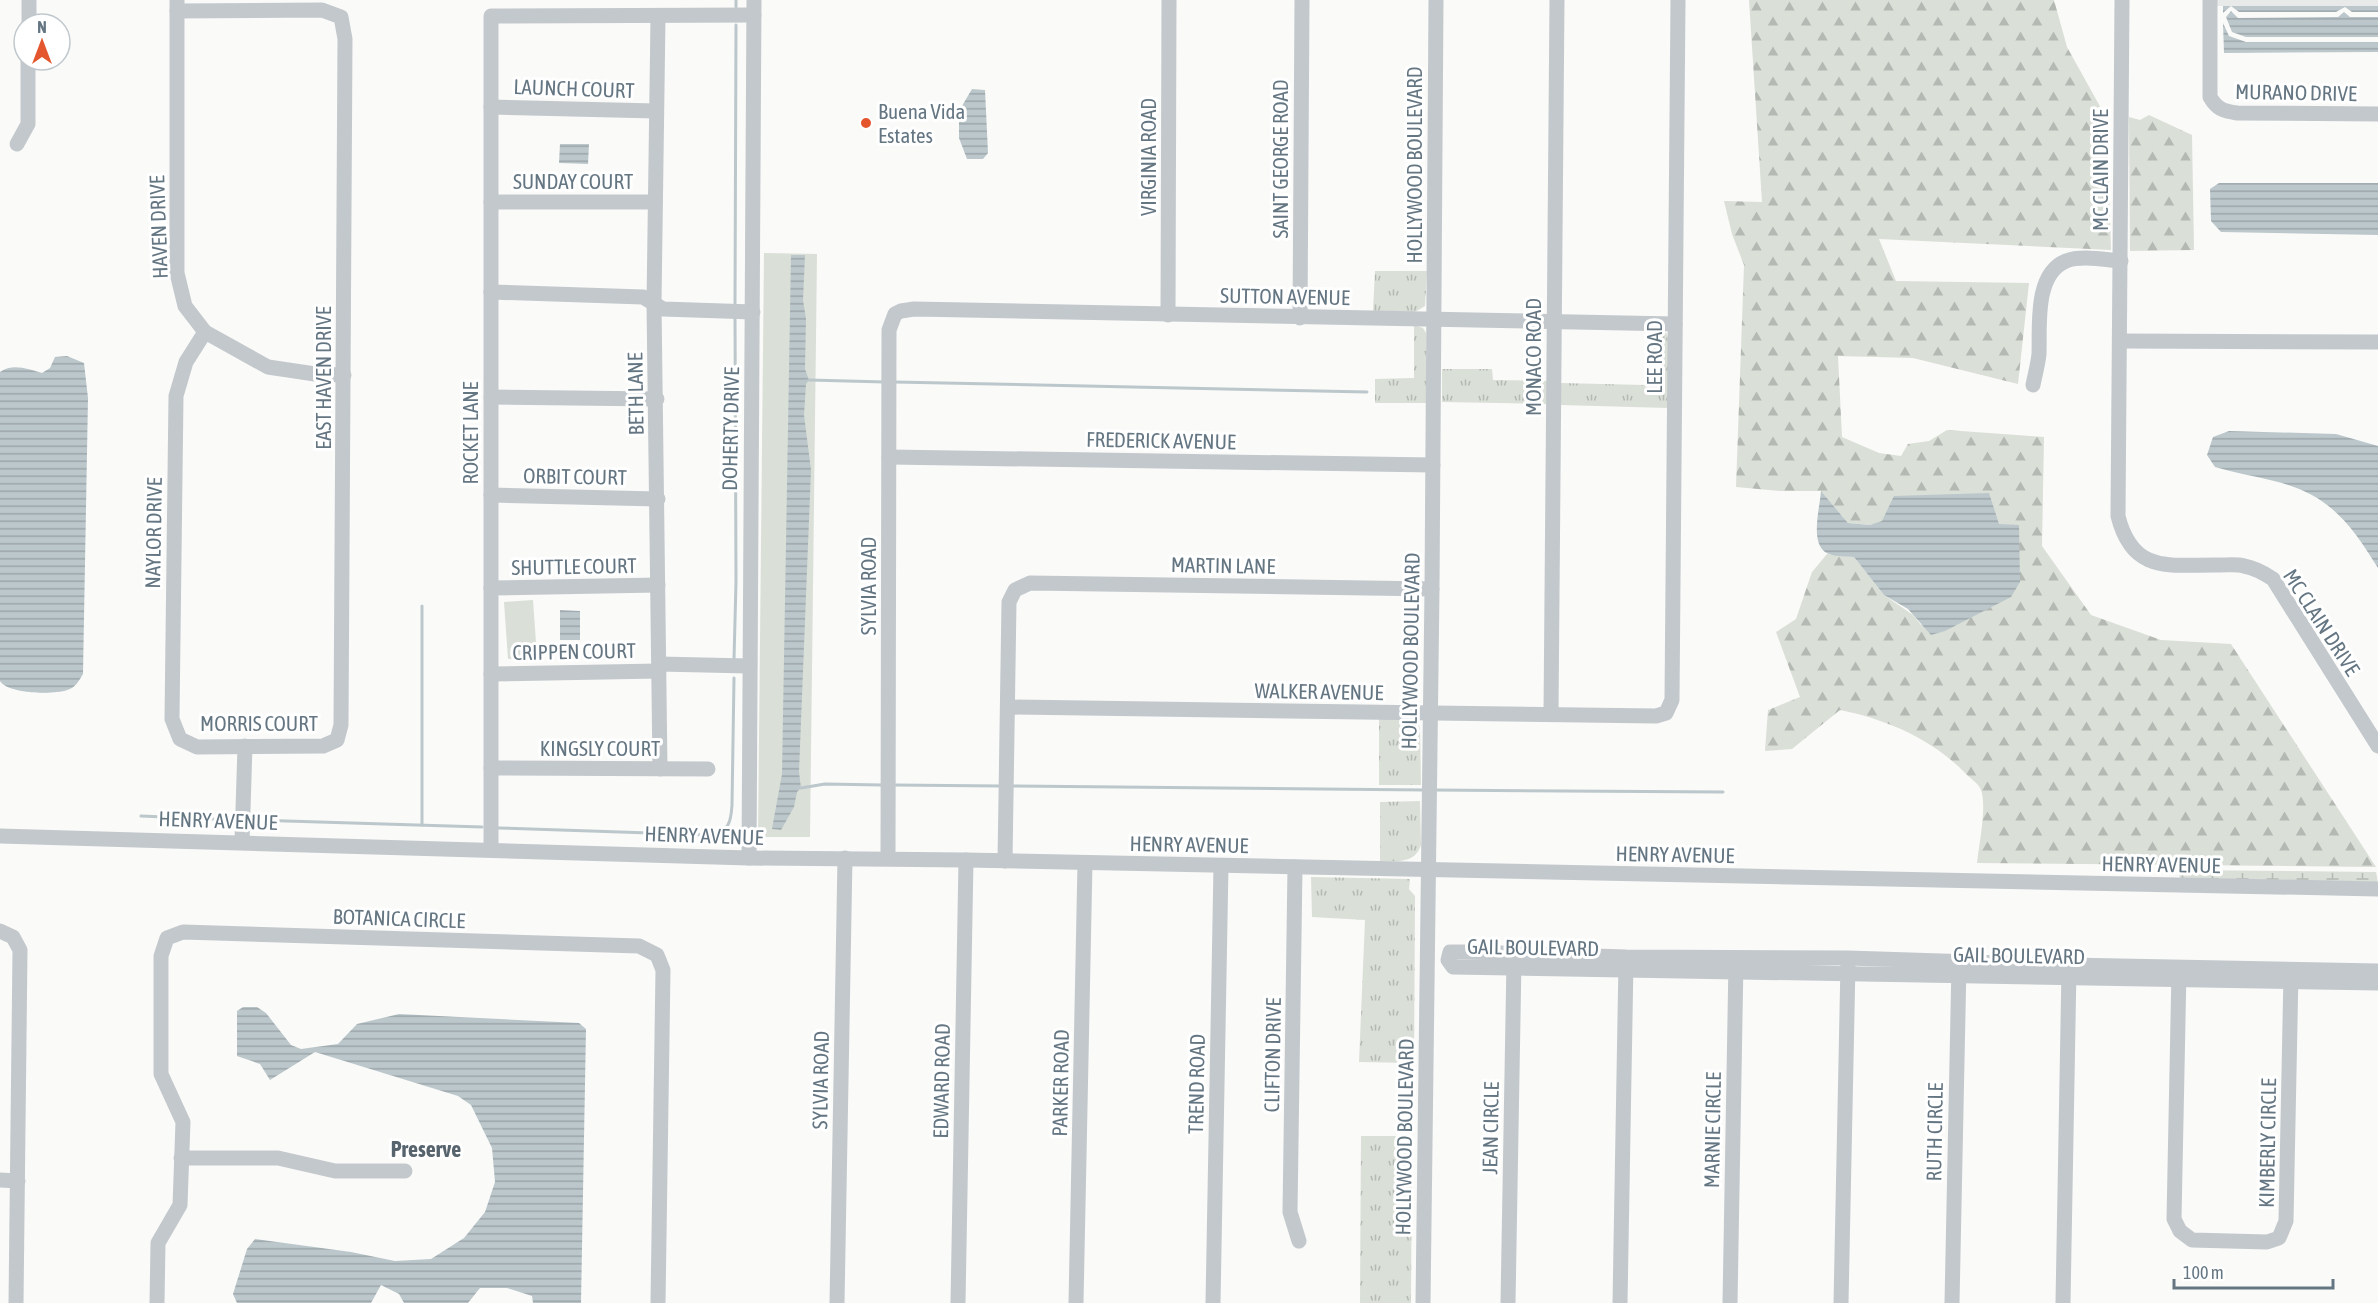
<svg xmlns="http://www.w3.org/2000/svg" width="2378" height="1303" font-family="'Asap Condensed',sans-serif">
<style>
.built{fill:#e8e9e9}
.grass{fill:url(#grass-tufts)}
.forest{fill:url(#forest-firs)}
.wetland{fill:url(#wetland-marsh)}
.park{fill:#dadfd7}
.water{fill:url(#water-rules)}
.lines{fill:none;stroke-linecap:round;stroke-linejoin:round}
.stream{stroke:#bbc7cb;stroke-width:3}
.minor{stroke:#c3c8cc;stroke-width:15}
.poi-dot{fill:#e4572e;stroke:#fff;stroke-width:2}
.labels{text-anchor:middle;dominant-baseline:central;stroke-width:6;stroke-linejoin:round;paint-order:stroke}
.street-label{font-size:21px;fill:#657683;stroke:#fff}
.poi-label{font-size:21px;fill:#657683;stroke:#fff;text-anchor:start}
.neighbourhood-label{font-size:22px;font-weight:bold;fill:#57646e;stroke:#fff}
</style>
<defs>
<pattern id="grass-tufts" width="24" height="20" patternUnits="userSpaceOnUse" patternTransform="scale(1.5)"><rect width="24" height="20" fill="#dadfd7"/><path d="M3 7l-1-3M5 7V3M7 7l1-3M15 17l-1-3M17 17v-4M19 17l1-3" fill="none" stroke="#b4b9b4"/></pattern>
<pattern id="forest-firs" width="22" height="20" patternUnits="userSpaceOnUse" patternTransform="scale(1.5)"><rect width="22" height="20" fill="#dadfd7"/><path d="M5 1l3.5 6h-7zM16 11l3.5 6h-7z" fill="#b4b9b4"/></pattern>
<pattern id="wetland-marsh" width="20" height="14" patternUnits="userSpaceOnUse" patternTransform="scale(1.5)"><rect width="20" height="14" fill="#dadfd7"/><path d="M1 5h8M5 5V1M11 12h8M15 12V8" fill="none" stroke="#b4b9b4"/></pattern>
<pattern id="water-rules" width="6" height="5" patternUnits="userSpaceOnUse" patternTransform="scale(1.5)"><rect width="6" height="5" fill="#bbc7cb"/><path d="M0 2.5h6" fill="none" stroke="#9ca6aa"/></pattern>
</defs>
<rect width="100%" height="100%" fill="#fafaf8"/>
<rect class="built" x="2205" y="0" width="173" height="6"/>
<g class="grass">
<polygon points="1375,271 1427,271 1425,306 1415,312 1373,311"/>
<polygon points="1414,325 1423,328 1426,333 1426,403 1375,403 1375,379 1414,378"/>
<polygon points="1660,329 1667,334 1669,346 1668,408 1561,405 1560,383 1645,385 1657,369 1651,354 1644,349"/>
<polygon points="1442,369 1492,369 1493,380 1547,381 1547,404 1442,402"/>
<polygon points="1379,719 1410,719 1417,722 1420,728 1421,785 1379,785"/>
<path d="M1420,801L1421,845C1415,864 1397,861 1380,861V802Z"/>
<polygon points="1311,877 1410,879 1409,889 1415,896 1414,1063 1359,1062 1365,920 1312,917"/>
<polygon points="1361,1136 1412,1136 1411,1303 1360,1303"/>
</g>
<g class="forest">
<path d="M1749,0H2054L2067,47L2107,119L2111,250L1879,239L1896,281L2029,283L2018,384L1913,358L1838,356L1842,437L1879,453L1901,456L1908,444L1929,441L1947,430L2044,437L2042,546L2091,615L2161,640L2231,644L2376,867L1977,863C1979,844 1987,807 1981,790C1979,784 1970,778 1965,773C1932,739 1886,719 1840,710L1792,749L1765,751L1768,710L1800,697L1776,632L1796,619L1812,572L1827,554L1854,557L1884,595L1913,615L1921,625L2019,526L1882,522L1870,525L1848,523L1821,491H1780L1736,487L1744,265L1732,234L1724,201L1762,202Z"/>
<polygon points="2149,115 2192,135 2194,250 2130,251 2129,117 2140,120"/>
</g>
<polygon class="wetland" points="2176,870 2376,872 2378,883 2181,879"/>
<g class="park">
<polygon points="764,253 817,254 810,837 758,837"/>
<polygon points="533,600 537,657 508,659 504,602"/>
</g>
<g class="water">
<polygon points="2223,6 2378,6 2378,12 2352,12 2345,7 2336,12 2239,12 2231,6 2223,13"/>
<polygon points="2231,11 2238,18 2338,17 2344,12 2350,17 2378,17 2378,37 2246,37 2232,32 2226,17"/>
<polygon points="2223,23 2229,36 2246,42 2378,42 2378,52 2224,53"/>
<polygon points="972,89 985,90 988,153 983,159 967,159 959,138 959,111"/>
<polygon points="560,144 589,144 588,164 559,163"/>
<polygon points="2219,183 2378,183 2378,235 2221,232 2211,221 2210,189"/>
<polygon points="791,255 805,255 803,300 806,319 805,369 809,380 806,384 804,415 811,470 799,772 801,788 797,792 794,807 781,830 772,829 782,774"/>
<path d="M67,356L84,363L88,398L83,674C79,681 75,688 67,690C53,695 8,694 0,681V372C13,363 28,369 42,373L50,368L55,357Z"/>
<path d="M2229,431L2336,434L2378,446V568C2350,523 2329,494 2274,481C2255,476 2235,473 2215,467L2207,455L2213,437Z"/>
<path d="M1821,491L1848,523L1870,525L1882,521L1894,496L1989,493L1999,524L2019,525L2020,582L2011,597L1945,631L1931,635L1908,609L1884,595L1854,557C1845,556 1832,557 1825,552C1810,541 1820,507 1821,491Z"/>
<polygon points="560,610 580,611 580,640 560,640"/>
<polygon points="243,1007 257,1007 266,1013 291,1045 301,1049 338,1044 357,1024 399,1014 579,1023 586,1029 581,1303 533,1303 532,1296 507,1288 480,1288 468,1303 404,1303 399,1294 381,1285 371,1303 237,1303 233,1294 247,1249 255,1239 351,1252 395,1261 431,1259 464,1238 485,1212 495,1182 492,1148 471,1105 458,1096 315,1052 270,1080 260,1064 237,1056 237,1011"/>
</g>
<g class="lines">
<g class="stream">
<polyline points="736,7 736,0"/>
<polyline points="735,304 736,25"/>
<polyline points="809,380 885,382"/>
<polyline points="895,382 1367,392"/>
<polyline points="422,606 422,825"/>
<polyline points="734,659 736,582 735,316"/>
<polyline points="894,785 1000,786"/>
<polyline points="1013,786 1424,790"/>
<polyline points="801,788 825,784 882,785"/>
<polyline points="1433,790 1723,792"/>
<polyline points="141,816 234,820"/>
<polyline points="252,820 482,827"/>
<path d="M499,828L710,835C729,832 731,822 732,805L734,678"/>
</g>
<g class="minor">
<polyline points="177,0 177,273 185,306 205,332 268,367 315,374 344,375"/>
<path d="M2122,0L2118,516C2133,576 2172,564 2221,565C2229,565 2237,564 2244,566C2255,568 2264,573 2273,579L2378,746"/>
<path d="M2210,0V97C2217,109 2223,111 2237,113L2378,114"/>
<polyline points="177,11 322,10 341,17 345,39 341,725 337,740 323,746 197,747 180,739 172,719 176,396 186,362 205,332"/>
<polyline points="658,17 654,303 660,769"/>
<polyline points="29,24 29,0"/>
<polyline points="491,107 656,111"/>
<polyline points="17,144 28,124 28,60"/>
<polyline points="491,202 655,202"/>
<polyline points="491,292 643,297 663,309 753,312"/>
<polyline points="1168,315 1169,0"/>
<polyline points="1300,318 1302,0"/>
<polyline points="2121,341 2378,342"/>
<path d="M2033,385C2035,375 2038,364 2039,354C2040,327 2034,274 2066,261C2082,255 2105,260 2121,261"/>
<polyline points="491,397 657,399"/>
<polyline points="889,457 1433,465"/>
<polyline points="491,495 658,499"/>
<polyline points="491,588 658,585"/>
<polyline points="659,664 749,666"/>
<polyline points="491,674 659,671"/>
<polyline points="1008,707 1656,716 1666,713 1672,700 1678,0"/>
<polyline points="1551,714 1557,0"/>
<polyline points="491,768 708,769"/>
<polyline points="0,836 749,858 966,860 2378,889"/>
<polyline points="242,841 245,746"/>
<polyline points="491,850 491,16 754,15"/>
<polyline points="749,858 754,0"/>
<polyline points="888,858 889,330 895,314 901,311 914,309 1675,324"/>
<polyline points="1005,861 1009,602 1015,590 1030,583 1432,589"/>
<polyline points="1295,867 1290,1212 1299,1241"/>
<polyline points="0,931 13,937 20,950 16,1303"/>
<polyline points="2179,970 2174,1219 2180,1231 2192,1240 2267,1242 2279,1238 2286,1221 2291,973"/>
<polyline points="2378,971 2069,965 1848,958 1626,957 1467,952 1450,952 1448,960 1453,967 2378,983"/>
<polyline points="181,1158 278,1158 335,1171 405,1171"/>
<polyline points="0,1180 18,1181"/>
<polyline points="157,1303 158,1243 180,1205 183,1122 161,1074 161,956 167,938 183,932 639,946 657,955 663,970 658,1303"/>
<polyline points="837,1303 845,858"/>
<polyline points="958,1303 966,860"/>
<polyline points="1076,1303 1085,863"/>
<polyline points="1213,1303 1221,866"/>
<polyline points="1423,1303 1432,589 1436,0"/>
<polyline points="1508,1303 1514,960"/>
<polyline points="1620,1303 1626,961"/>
<polyline points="1730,1303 1736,961"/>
<polyline points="1841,1303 1848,964"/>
<polyline points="1952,1303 1959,964"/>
<polyline points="2063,1303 2069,968"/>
</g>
</g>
<circle class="poi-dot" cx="866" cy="123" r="6"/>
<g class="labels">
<g class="street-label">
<text transform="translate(574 88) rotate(2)">LAUNCH COURT</text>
<text transform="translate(2296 92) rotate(1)">MURANO DRIVE</text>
<text transform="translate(1148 157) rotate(-90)">VIRGINIA ROAD</text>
<text transform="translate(1280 159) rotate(-90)">SAINT GEORGE ROAD</text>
<text transform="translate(1414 165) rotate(-90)">HOLLYWOOD BOULEVARD</text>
<text transform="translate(2100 170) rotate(-90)">MC CLAIN DRIVE</text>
<text x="573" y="181">SUNDAY COURT</text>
<text transform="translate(158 227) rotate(-92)">HAVEN DRIVE</text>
<text transform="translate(1285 296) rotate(1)">SUTTON AVENUE</text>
<text transform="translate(1533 357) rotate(-90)">MONACO ROAD</text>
<text transform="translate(1654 357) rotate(-90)">LEE ROAD</text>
<text transform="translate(323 378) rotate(-90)">EAST HAVEN DRIVE</text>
<text transform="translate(635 394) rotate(-91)">BETH LANE</text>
<text transform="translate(730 429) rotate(-89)">DOHERTY DRIVE</text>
<text transform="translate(470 433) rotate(-90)">ROCKET LANE</text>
<text transform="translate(1161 440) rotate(1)">FREDERICK AVENUE</text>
<text transform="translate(575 476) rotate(1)">ORBIT COURT</text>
<text transform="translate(153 533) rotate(-89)">NAYLOR DRIVE</text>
<text transform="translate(1223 565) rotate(1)">MARTIN LANE</text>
<text transform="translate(574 566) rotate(-1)">SHUTTLE COURT</text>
<text transform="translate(868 586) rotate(-90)">SYLVIA ROAD</text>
<text transform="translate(2322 622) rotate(57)">MC CLAIN DRIVE</text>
<text transform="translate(574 651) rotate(-1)">CRIPPEN COURT</text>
<text transform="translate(1410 651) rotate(-89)">HOLLYWOOD BOULEVARD</text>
<text transform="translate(1319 691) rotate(1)">WALKER AVENUE</text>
<text x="259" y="723">MORRIS COURT</text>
<text x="600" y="748">KINGSLY COURT</text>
<text transform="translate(218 820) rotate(2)">HENRY AVENUE</text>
<text transform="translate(704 835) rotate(2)">HENRY AVENUE</text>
<text transform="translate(1189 844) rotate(1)">HENRY AVENUE</text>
<text transform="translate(1675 854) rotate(1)">HENRY AVENUE</text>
<text transform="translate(2161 864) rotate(1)">HENRY AVENUE</text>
<text transform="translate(399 918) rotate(2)">BOTANICA CIRCLE</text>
<text transform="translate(1533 947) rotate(1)">GAIL BOULEVARD</text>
<text transform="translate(2019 955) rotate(1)">GAIL BOULEVARD</text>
<text transform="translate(1272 1055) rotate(-89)">CLIFTON DRIVE</text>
<text transform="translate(820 1080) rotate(-89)">SYLVIA ROAD</text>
<text transform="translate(941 1081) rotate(-89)">EDWARD ROAD</text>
<text transform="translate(1060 1083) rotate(-89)">PARKER ROAD</text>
<text transform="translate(1196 1084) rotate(-89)">TREND ROAD</text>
<text transform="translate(1490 1128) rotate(-89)">JEAN CIRCLE</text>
<text transform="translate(1712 1130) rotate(-89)">MARNIE CIRCLE</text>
<text transform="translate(1934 1132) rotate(-89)">RUTH CIRCLE</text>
<text transform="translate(1404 1137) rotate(-89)">HOLLYWOOD BOULEVARD</text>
<text transform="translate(2267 1143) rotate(-89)">KIMBERLY CIRCLE</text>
</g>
<g class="poi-label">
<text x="878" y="111">Buena Vida<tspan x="878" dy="24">Estates</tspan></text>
</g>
<g class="neighbourhood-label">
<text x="426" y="1149">Preserve</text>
</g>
</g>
<g transform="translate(42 42)"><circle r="28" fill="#ffffff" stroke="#c1c8cd" stroke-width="1.5"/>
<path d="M0-4.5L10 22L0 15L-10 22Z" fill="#e4572e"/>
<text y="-9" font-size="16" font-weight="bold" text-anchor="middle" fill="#657683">N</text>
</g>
<path d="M2174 1279v9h159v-9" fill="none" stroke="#657683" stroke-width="3"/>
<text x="2183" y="1279" font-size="18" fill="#657683" stroke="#ffffff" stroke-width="4.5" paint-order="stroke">100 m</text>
</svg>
